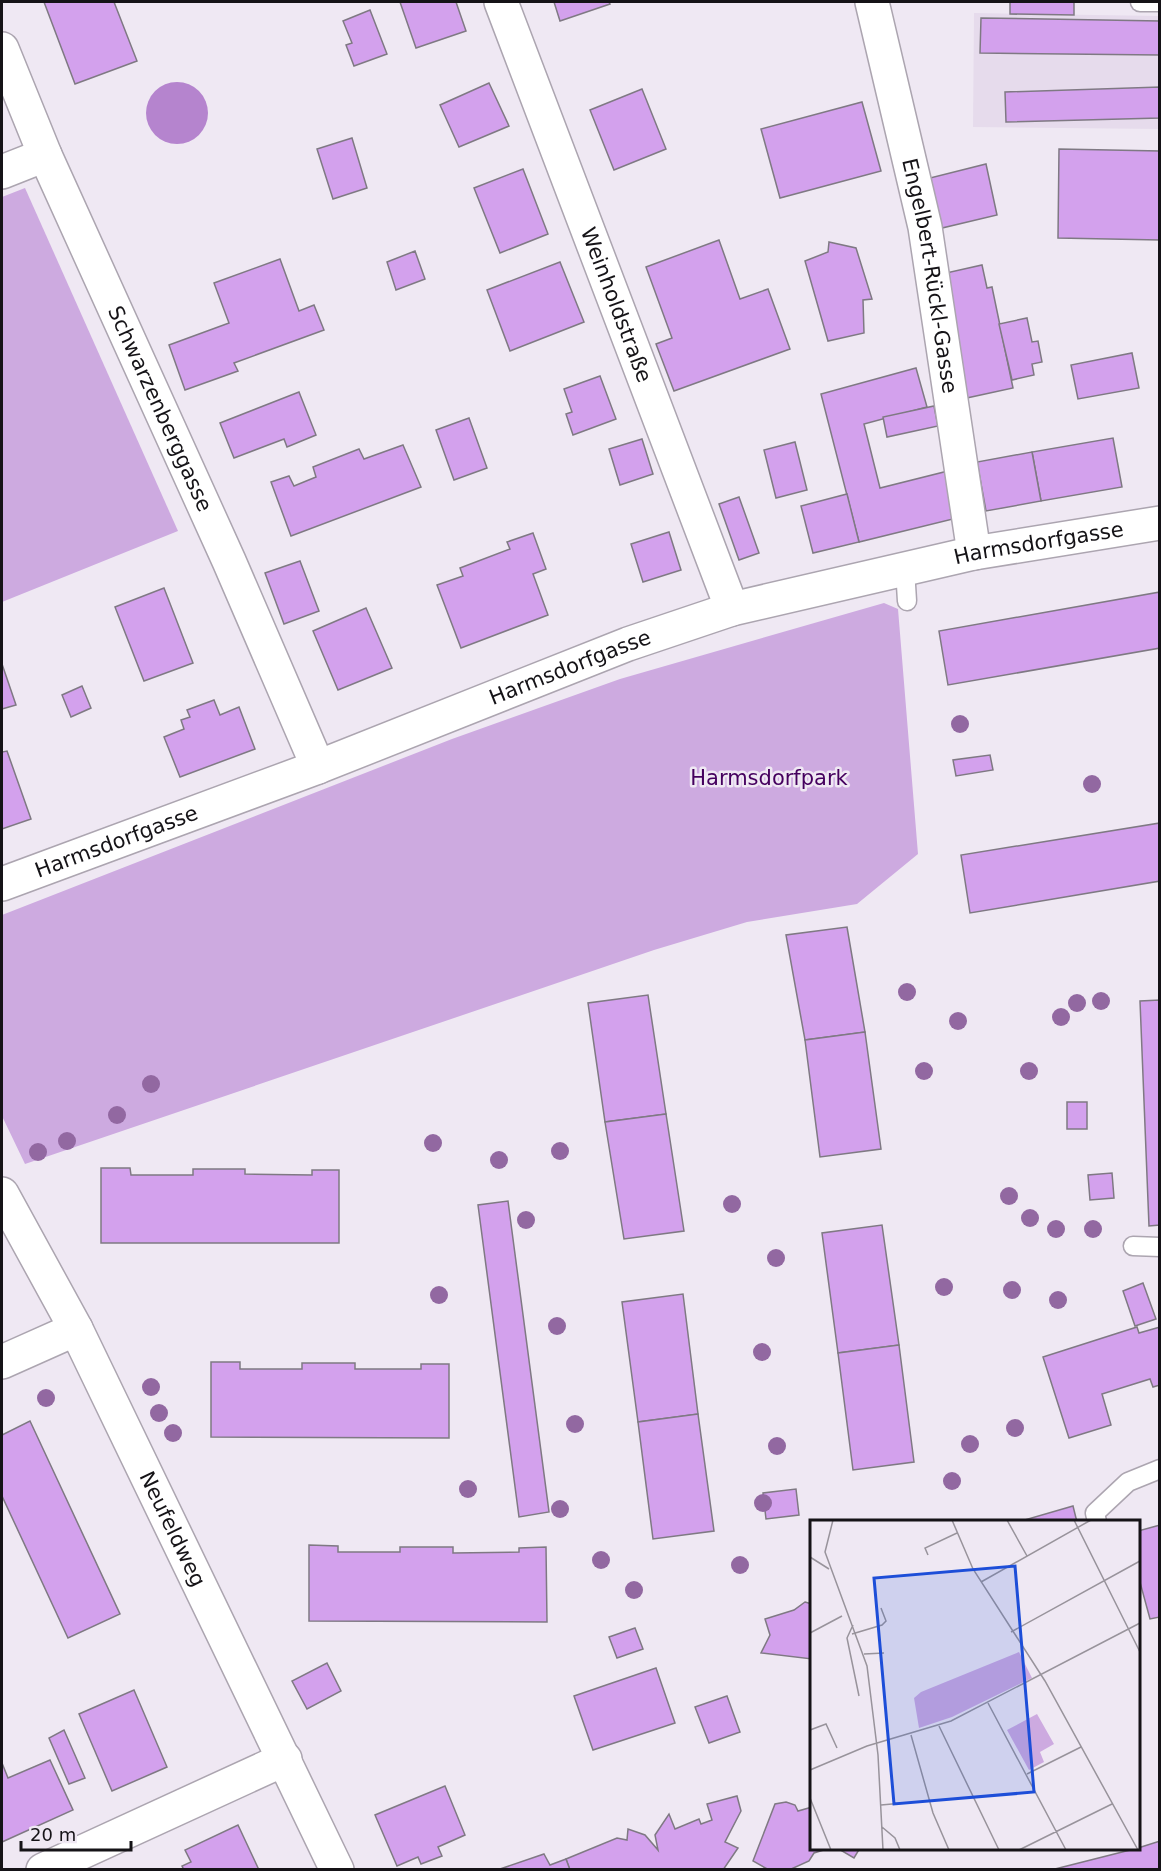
<svg xmlns="http://www.w3.org/2000/svg" width="1161" height="1871" font-family="'DejaVu Sans',sans-serif">
<style>
.built{fill:#e6dbec}
.green{fill:#cdaae0}
.water{fill:#b584ce}
.building{fill:#d3a1ed;stroke:#7f7983;stroke-width:1.5}
.lines{fill:none;stroke-linecap:round;stroke-linejoin:round}
.service-casing{stroke:#aca5b0;stroke-width:21}
.minor-casing{stroke:#aca5b0;stroke-width:36}
.service{stroke:#fff;stroke-width:18}
.minor{stroke:#fff;stroke-width:33}
.tree{fill:#9268a1}
.labels{text-anchor:middle;dominant-baseline:central;stroke-width:5;stroke-linejoin:round;paint-order:stroke}
.street-label{font-size:21px;fill:#151317;stroke:#efe8f3}
.park-label{font-size:21px;fill:#45005e;stroke:#efe8f3}
.inset-road{fill:none;stroke:#98939b;stroke-width:1.5}
.view{fill:#1d4ed8;fill-opacity:0.15;stroke:#1d4ed8;stroke-width:3}
.inset-edge{fill:none;stroke:#151317;stroke-width:3}
</style>
<rect width="100%" height="100%" fill="#efe8f3"/>
<polygon class="built" points="974,13 1159,16 1159,129 973,127"/>
<g class="green">
<polygon points="25,188 178,531 2,602 2,197"/>
<polygon points="884,603 898,609 918,854 857,904 747,922 654,950 25,1164 2,1116 2,915 452,739 620,679"/>
</g>
<circle class="water" cx="177" cy="113" r="31"/>
<g class="building">
<polygon points="44,2 114,2 137,61 75,84"/>
<polygon points="400,2 456,2 466,31 416,48"/>
<polygon points="554,2 609,2 610,4 560,21"/>
<polygon points="1010,2 1074,2 1074,15 1010,14"/>
<polygon points="370,10 387,54 354,66 346,45 352,43 343,21"/>
<polygon points="981,18 1160,21 1160,55 980,53"/>
<polygon points="489,83 509,126 459,147 440,105"/>
<polygon points="1160,87 1160,118 1006,122 1005,92"/>
<polygon points="642,89 666,149 614,170 590,110"/>
<polygon points="862,102 881,171 780,198 761,129"/>
<polygon points="352,138 367,188 333,199 317,149"/>
<polygon points="1059,149 1160,151 1160,240 1058,238"/>
<polygon points="986,164 997,215 942,228 930,178"/>
<polygon points="523,169 548,234 500,253 474,188"/>
<polygon points="719,240 740,299 768,289 790,349 674,391 656,344 672,338 646,267"/>
<polygon points="829,242 856,248 872,299 863,300 864,333 828,341 805,261 828,252"/>
<polygon points="415,251 425,279 396,290 387,262"/>
<polygon points="280,259 299,311 314,305 324,330 234,363 238,371 185,390 169,345 229,323 214,283"/>
<polygon points="560,262 584,322 510,351 487,290"/>
<polygon points="982,265 987,288 992,287 1013,388 962,399 946,273"/>
<polygon points="1027,318 1032,342 1038,341 1042,362 1032,364 1034,375 1012,380 999,324"/>
<polygon points="1132,353 1139,388 1078,399 1071,365"/>
<polygon points="916,368 927,407 864,424 880,488 948,471 957,518 859,542 821,394"/>
<polygon points="600,376 616,419 573,435 566,414 572,412 564,389"/>
<polygon points="299,392 316,435 287,447 284,439 234,458 220,423"/>
<polygon points="934,406 938,426 887,437 883,417"/>
<polygon points="469,418 487,468 454,480 436,430"/>
<polygon points="1113,438 1122,487 1041,501 1032,452"/>
<polygon points="642,439 653,474 620,485 609,449"/>
<polygon points="795,442 807,490 776,498 764,450"/>
<polygon points="403,445 421,487 291,536 271,482 289,476 294,486 316,477 313,467 359,449 364,459"/>
<polygon points="1032,452 1041,501 986,511 977,462"/>
<polygon points="847,494 859,542 813,553 801,506"/>
<polygon points="739,497 759,553 739,560 719,504"/>
<polygon points="669,532 681,570 643,582 631,544"/>
<polygon points="533,533 546,569 533,574 548,615 461,648 437,585 463,576 460,568 510,549 507,542"/>
<polygon points="300,561 319,611 284,624 265,573"/>
<polygon points="164,588 193,663 144,681 115,607"/>
<polygon points="1160,592 1160,648 948,685 939,631"/>
<polygon points="366,608 392,668 338,690 313,631"/>
<polygon points="2,664 16,705 2,709"/>
<polygon points="82,686 91,708 71,717 62,695"/>
<polygon points="214,700 220,715 239,707 255,749 180,777 164,737 184,729 181,720 190,717 187,710"/>
<polygon points="7,751 31,819 2,829 2,752"/>
<polygon points="990,755 993,770 956,776 953,760"/>
<polygon points="1160,823 1160,881 970,913 961,855"/>
<polygon points="847,927 865,1032 805,1040 786,935"/>
<polygon points="648,995 666,1114 605,1122 588,1003"/>
<polygon points="1160,1000 1160,1225 1149,1226 1140,1001"/>
<polygon points="865,1032 881,1149 820,1157 805,1040"/>
<rect x="1067" y="1102" width="20" height="27"/>
<polygon points="666,1114 684,1231 624,1239 605,1122"/>
<polygon points="101,1168 130,1168 131,1175 193,1175 193,1169 245,1169 245,1174 312,1175 312,1170 339,1170 339,1243 101,1243"/>
<polygon points="1112,1173 1114,1198 1090,1200 1088,1175"/>
<polygon points="508,1201 549,1512 519,1517 478,1205"/>
<polygon points="882,1225 899,1345 838,1353 822,1233"/>
<polygon points="1143,1283 1156,1319 1135,1326 1123,1291"/>
<polygon points="683,1294 698,1414 638,1422 622,1302"/>
<polygon points="1137,1327 1139,1333 1160,1327 1160,1385 1153,1387 1150,1379 1102,1394 1111,1425 1069,1438 1043,1357"/>
<polygon points="899,1345 914,1462 853,1470 838,1353"/>
<polygon points="211,1362 240,1362 240,1369 302,1369 302,1363 355,1363 355,1369 421,1369 421,1364 449,1364 449,1438 211,1437"/>
<polygon points="698,1414 714,1531 653,1539 638,1422"/>
<polygon points="30,1421 120,1614 68,1638 2,1496 2,1435"/>
<polygon points="796,1489 799,1515 766,1519 763,1493"/>
<polygon points="1073,1506 1077,1522 1021,1522 1021,1521"/>
<polygon points="1160,1525 1160,1617 1150,1619 1138,1575 1138,1531"/>
<polygon points="309,1545 338,1546 338,1552 400,1552 400,1547 453,1547 453,1553 519,1552 519,1548 546,1547 547,1622 309,1621"/>
<polygon points="805,1602 812,1604 812,1659 761,1653 770,1635 765,1619 794,1610"/>
<polygon points="635,1628 643,1649 617,1658 609,1637"/>
<polygon points="327,1663 341,1691 307,1709 292,1681"/>
<polygon points="656,1668 675,1723 593,1750 574,1696"/>
<polygon points="134,1690 167,1767 112,1791 79,1714"/>
<polygon points="727,1696 740,1732 709,1743 695,1707"/>
<polygon points="64,1730 85,1778 69,1784 49,1738"/>
<polygon points="50,1760 73,1810 2,1842 2,1763 8,1778"/>
<polygon points="445,1786 465,1835 438,1847 442,1856 421,1864 418,1857 397,1866 375,1815"/>
<polygon points="737,1796 741,1811 725,1842 738,1848 723,1870 570,1870 566,1859 617,1838 627,1840 628,1829 645,1835 658,1850 655,1835 669,1814 675,1829 699,1819 701,1824 712,1820 707,1804"/>
<polygon points="786,1802 795,1805 798,1811 812,1807 812,1848 830,1848 814,1853 809,1861 789,1870 769,1870 753,1861 775,1804"/>
<polygon points="238,1825 259,1870 184,1870 182,1866 191,1862 185,1850"/>
<polygon points="1160,1841 1160,1870 1051,1870 1138,1848"/>
<polygon points="837,1848 860,1848 854,1858"/>
<polygon points="544,1854 550,1865 566,1859 570,1870 500,1869"/>
</g>
<g class="lines">
<g class="service-casing">
<g id="service">
<polyline points="1140,2 1160,2"/>
<polyline points="905,569 907,601"/>
<polyline points="1133,1246 1160,1247"/>
<polyline points="1097,1522 1095,1513 1128,1482 1160,1469"/>
</g>
</g>
<g class="minor-casing">
<g id="minor">
<path id="s1" d="M501,2L732,609"/>
<path id="s2" d="M872,2L925,227L974,553"/>
<path id="s3" d="M2,49L45,155L229,561L318,767"/>
<polyline points="2,172 45,155"/>
<path id="s4" d="M2,884L318,767L628,644L732,609L974,553L1160,523"/>
<path id="s5" d="M2,1194L76,1329L337,1870"/>
<polyline points="2,1362 76,1329"/>
<polyline points="43,1870 285,1759"/>
</g>
</g>
<use href="#service" class="service"/>
<use href="#minor" class="minor"/>
</g>
<g class="tree">
<circle cx="960" cy="724" r="9"/>
<circle cx="1092" cy="784" r="9"/>
<circle cx="907" cy="992" r="9"/>
<circle cx="1101" cy="1001" r="9"/>
<circle cx="1077" cy="1003" r="9"/>
<circle cx="1061" cy="1017" r="9"/>
<circle cx="958" cy="1021" r="9"/>
<circle cx="924" cy="1071" r="9"/>
<circle cx="1029" cy="1071" r="9"/>
<circle cx="151" cy="1084" r="9"/>
<circle cx="117" cy="1115" r="9"/>
<circle cx="67" cy="1141" r="9"/>
<circle cx="433" cy="1143" r="9"/>
<circle cx="560" cy="1151" r="9"/>
<circle cx="38" cy="1152" r="9"/>
<circle cx="499" cy="1160" r="9"/>
<circle cx="1009" cy="1196" r="9"/>
<circle cx="732" cy="1204" r="9"/>
<circle cx="1030" cy="1218" r="9"/>
<circle cx="526" cy="1220" r="9"/>
<circle cx="1056" cy="1229" r="9"/>
<circle cx="1093" cy="1229" r="9"/>
<circle cx="776" cy="1258" r="9"/>
<circle cx="944" cy="1287" r="9"/>
<circle cx="1012" cy="1290" r="9"/>
<circle cx="439" cy="1295" r="9"/>
<circle cx="1058" cy="1300" r="9"/>
<circle cx="557" cy="1326" r="9"/>
<circle cx="762" cy="1352" r="9"/>
<circle cx="151" cy="1387" r="9"/>
<circle cx="46" cy="1398" r="9"/>
<circle cx="159" cy="1413" r="9"/>
<circle cx="575" cy="1424" r="9"/>
<circle cx="1015" cy="1428" r="9"/>
<circle cx="173" cy="1433" r="9"/>
<circle cx="970" cy="1444" r="9"/>
<circle cx="777" cy="1446" r="9"/>
<circle cx="952" cy="1481" r="9"/>
<circle cx="468" cy="1489" r="9"/>
<circle cx="763" cy="1503" r="9"/>
<circle cx="560" cy="1509" r="9"/>
<circle cx="601" cy="1560" r="9"/>
<circle cx="740" cy="1565" r="9"/>
<circle cx="634" cy="1590" r="9"/>
</g>
<g class="labels">
<g class="street-label">
<text stroke="none"><textPath href="#s2" startOffset="280">Engelbert-Rückl-Gasse</textPath></text>
<text stroke="none"><textPath href="#s1" startOffset="324">Weinholdstraße</textPath></text>
<text stroke="none"><textPath href="#s3" startOffset="393">Schwarzenberggasse</textPath></text>
<text stroke="none"><textPath href="#s4" startOffset="1094">Harmsdorfgasse</textPath></text>
<text stroke="none"><textPath href="#s4" startOffset="608">Harmsdorfgasse</textPath></text>
<text stroke="none"><textPath href="#s4" startOffset="122">Harmsdorfgasse</textPath></text>
<text stroke="none"><textPath href="#s5" startOffset="376">Neufeldweg</textPath></text>
</g>
<g class="park-label">
<text x="769" y="778">Harmsdorfpark</text>
</g>
</g>
<g transform="translate(810 1520)">
<rect width="330" height="330" fill="#efe8f3"/>
<path d="M209,132L222,158L142,197L109,208L104,178L111,172ZM227,194L244,224L230,232L234,242L219,250L197,210Z" fill="#cdaae0"/>
<path class="inset-road" d="M23,0L15,32L57,146L68,235L73,330M142,0L163,49L235,161L328,330M197,0L217,36M264,0L330,132M118,35L115,28L147,13M0,37L19,49M171,62L281,0M43,105L37,118L49,176M201,112L330,41M0,113L32,96M42,114L72,105L76,101L71,88M54,134L74,133M178,183L256,330M129,206L189,330M0,210L16,204L27,228M101,215L123,293L139,330M0,250L57,226L141,201L330,103M217,254L271,227M0,278L21,330M71,285L93,283M72,307L85,318L90,330M209,330L302,284"/>
<path class="view" d="M205,46L224,272L84,284L64,58Z"/>
<rect width="330" height="330" class="inset-edge"/>
</g>
<rect width="1161" height="1871" fill="none" stroke="#151317" stroke-width="6"/>
<path d="M21 1841v9h110v-9" fill="none" stroke="#151317" stroke-width="3"/>
<text x="30" y="1841" font-size="18" fill="#151317" stroke="#efe8f3" stroke-width="4.5" paint-order="stroke">20 m</text>
</svg>
